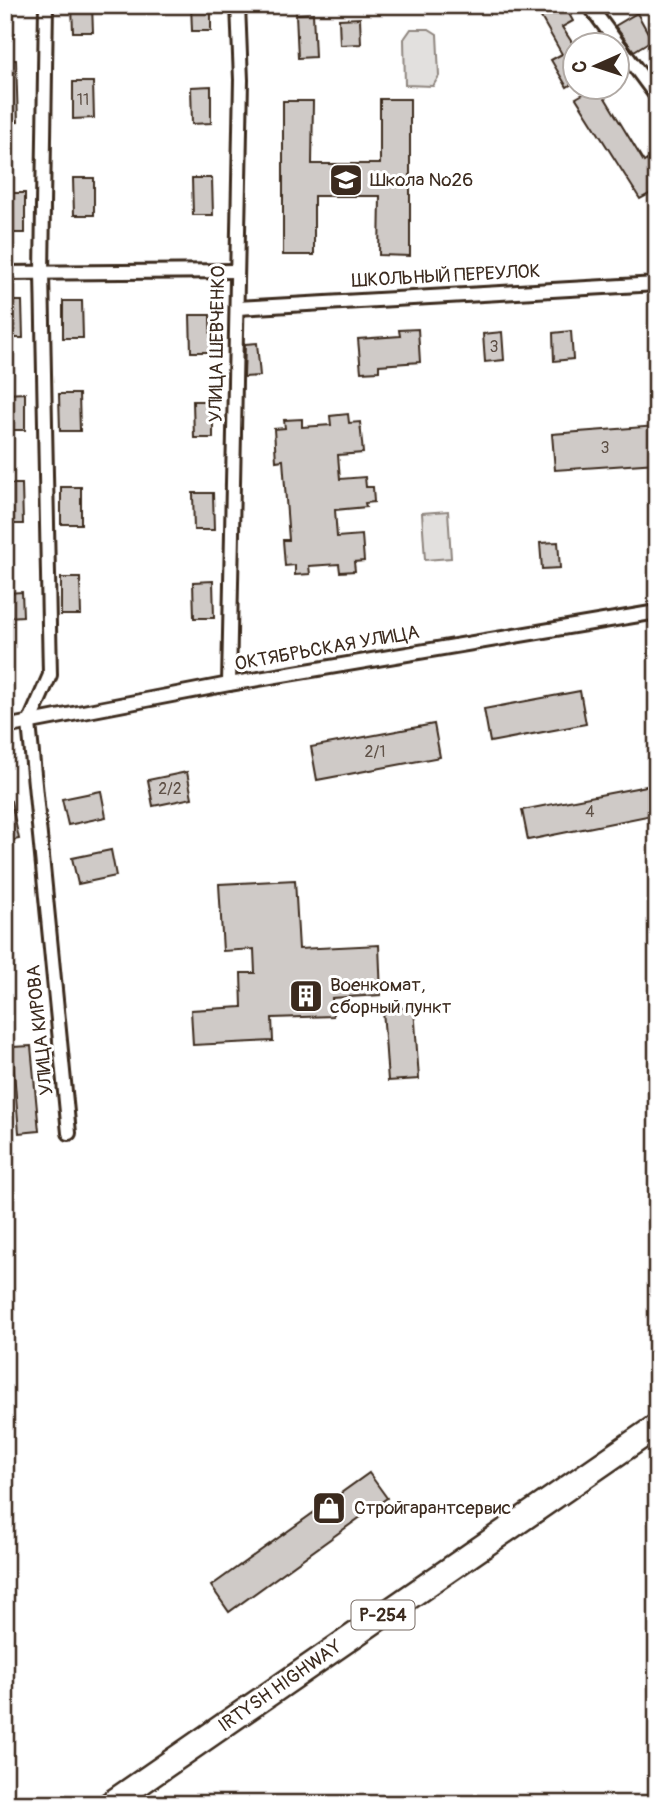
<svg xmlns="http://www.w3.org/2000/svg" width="662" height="1809" font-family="Pangolin,sans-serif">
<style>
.green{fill:#e2e0de;stroke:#8e857e;stroke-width:2}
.building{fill:#cfcac7;stroke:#3b2a1e;stroke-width:2}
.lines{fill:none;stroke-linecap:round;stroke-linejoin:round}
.street-casing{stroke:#3b2a1e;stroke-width:18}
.highway-casing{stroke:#3b2a1e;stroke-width:28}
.street{stroke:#fff;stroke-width:12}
.highway{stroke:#fff;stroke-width:23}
.labels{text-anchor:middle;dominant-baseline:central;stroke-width:6;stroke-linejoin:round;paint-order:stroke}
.number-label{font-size:16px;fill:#605248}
.shield{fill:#fff;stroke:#766a62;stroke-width:2}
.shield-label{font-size:18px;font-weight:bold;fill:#3b2a1e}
.poi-label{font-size:19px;fill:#3b2a1e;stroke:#fff;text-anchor:start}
.street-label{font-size:19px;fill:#3b2a1e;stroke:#fff}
</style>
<rect width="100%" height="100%" fill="#fff"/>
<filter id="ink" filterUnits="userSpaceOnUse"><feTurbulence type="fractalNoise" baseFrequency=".0143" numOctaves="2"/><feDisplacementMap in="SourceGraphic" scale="14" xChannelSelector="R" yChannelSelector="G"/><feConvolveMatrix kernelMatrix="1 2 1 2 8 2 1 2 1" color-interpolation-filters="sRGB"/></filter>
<g filter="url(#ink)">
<g class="green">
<polygon points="411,29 429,29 437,34 439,76 433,86 405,85 404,39"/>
<polygon points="448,511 451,558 425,560 422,513"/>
</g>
<g class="building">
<polygon points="72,5 92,5 93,32 73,32"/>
<polygon points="191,5 211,5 211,31 192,31"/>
<polygon points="534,5 564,5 573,21 562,27 575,47 575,82 567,87 551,60 562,54"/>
<polygon points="313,13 315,57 298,58 296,14"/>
<polygon points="637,13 652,40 634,51 615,26"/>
<polygon points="360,18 361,44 340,45 339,19"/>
<polygon points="5,60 16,60 18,122 5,123"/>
<polygon points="73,82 93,82 94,118 73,119"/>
<polygon points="211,86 211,123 192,124 191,87"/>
<polygon points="594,88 599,88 644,162 647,160 657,177 657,190 640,199 576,98"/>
<polygon points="380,99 410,99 410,256 379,255 380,196 314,196 314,255 283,255 283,101 313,101 312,164 380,164"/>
<polygon points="73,178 94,178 94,215 74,215"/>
<polygon points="192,178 212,178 213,215 193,215"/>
<rect x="5" y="193" width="20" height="40"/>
<polygon points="5,301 22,301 23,338 5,338"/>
<polygon points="63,301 82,301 83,338 63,338"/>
<polygon points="190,315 210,315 211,352 191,352"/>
<polygon points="418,329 420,362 379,365 379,371 361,372 358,339 400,336 399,330"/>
<polygon points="571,331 573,359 554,361 553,333"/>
<polygon points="502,332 504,360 485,362 483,334"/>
<polygon points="257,343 260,376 244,377 245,344"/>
<polygon points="25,393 25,430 5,430 5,394"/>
<polygon points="59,394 79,394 80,431 60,431"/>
<polygon points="193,401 213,401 213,438 194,438"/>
<polygon points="348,414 349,423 360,422 363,453 338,455 340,479 365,477 366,487 373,487 374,502 365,503 366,507 335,510 337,537 362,535 364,561 354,562 355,571 340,572 339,564 309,566 310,574 295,575 295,565 285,566 283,540 289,540 283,460 276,461 274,429 285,428 284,420 302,419 302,427 331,425 330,416"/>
<polygon points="657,426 657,463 555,470 552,434"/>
<polygon points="5,484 22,484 23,524 8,524"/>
<rect x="61" y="487" width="20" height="37"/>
<polygon points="193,493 213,493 214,530 194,530"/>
<polygon points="558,542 560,568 542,569 540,543"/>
<polygon points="61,578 80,578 81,615 61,615"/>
<polygon points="213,581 214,618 194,618 193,582"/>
<polygon points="22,592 23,616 8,617 7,593"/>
<polygon points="580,691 586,724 490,742 484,709"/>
<polygon points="434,724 440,757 317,780 311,747"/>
<polygon points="187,772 192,798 153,806 148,780"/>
<polygon points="657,784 657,814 528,840 522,810"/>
<polygon points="101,791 106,817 68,825 62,799"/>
<polygon points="11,801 19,839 5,842 5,802"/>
<polygon points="111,850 116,876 78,884 72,858"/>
<polygon points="295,880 299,949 379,945 381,995 332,998 333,1016 272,1018 273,1041 193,1045 191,1010 242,1007 241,973 255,973 254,949 223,951 219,884"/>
<polygon points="414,1007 419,1079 388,1081 383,1009"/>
<polygon points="31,1046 39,1131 19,1133 12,1047"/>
<polygon points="369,1473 387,1498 229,1612 211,1586"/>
</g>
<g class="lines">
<g class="street-casing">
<g id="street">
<polyline points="46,5 42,273 50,675 29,723 69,1133"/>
<polyline points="589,5 657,97"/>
<polyline points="5,273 237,271"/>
<polyline points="237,308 657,284"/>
<polyline points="229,684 241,80 238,5"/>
<polyline points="5,727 229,684 657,612"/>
</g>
</g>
<g class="highway-casing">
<polyline id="highway" points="110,1804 657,1426"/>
</g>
<use href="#street" class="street"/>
<use href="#highway" class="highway"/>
</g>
</g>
<defs>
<g id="school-square" transform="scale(1.75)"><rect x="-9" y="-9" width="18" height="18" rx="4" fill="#3b2a1e" stroke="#fff"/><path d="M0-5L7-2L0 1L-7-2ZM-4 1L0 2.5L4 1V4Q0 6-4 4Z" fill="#fff"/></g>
<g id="building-square" transform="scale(1.75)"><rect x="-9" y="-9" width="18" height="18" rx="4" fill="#3b2a1e" stroke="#fff"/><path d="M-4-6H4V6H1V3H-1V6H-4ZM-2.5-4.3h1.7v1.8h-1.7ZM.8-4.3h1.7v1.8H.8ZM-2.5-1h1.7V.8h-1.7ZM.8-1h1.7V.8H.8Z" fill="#fff"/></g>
<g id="shop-square" transform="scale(1.75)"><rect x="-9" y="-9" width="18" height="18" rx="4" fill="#3b2a1e" stroke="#fff"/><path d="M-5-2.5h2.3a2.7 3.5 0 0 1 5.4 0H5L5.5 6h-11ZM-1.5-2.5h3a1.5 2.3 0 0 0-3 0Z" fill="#fff"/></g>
</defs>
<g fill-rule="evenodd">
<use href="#school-square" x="346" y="180"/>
<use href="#building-square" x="306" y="996"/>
<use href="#shop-square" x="329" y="1508"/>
</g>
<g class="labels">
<g class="number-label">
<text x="83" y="100">11</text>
<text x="494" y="347">3</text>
<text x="605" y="448">3</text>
<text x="375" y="752">2/1</text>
<text x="170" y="789">2/2</text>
<text x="590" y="812">4</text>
</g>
<rect class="shield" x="351.5" y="1600.5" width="63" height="29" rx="5"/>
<g class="shield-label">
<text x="383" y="1615">Р-254</text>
</g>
<g class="poi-label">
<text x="370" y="180">Школа №26</text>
<text x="330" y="985">Военкомат,<tspan x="330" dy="22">сборный пункт</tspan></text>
<text x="354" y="1508">Стройгарантсервис</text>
</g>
<g class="street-label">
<text transform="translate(446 276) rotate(-3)">ШКОЛЬНЫЙ ПЕРЕУЛОК</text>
<text transform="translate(217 344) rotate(-89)">УЛИЦА ШЕВЧЕНКО</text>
<text transform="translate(327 648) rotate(-10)">ОКТЯБРЬСКАЯ УЛИЦА</text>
<text transform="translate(40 1030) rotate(-96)">УЛИЦА КИРОВА</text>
<text transform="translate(280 1686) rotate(-35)">IRTYSH HIGHWAY</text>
</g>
</g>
<rect width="662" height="1809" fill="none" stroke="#fff" stroke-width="28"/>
<rect x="14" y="14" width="634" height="1781" fill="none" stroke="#3b2a1e" stroke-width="2.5" filter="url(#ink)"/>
<g transform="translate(596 66) rotate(267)"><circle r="33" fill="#ffffff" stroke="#b1aaa5" stroke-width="2"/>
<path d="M0-5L12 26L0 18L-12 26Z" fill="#3b2a1e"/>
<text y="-10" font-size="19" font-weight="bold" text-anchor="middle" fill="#3b2a1e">С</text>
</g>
</svg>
